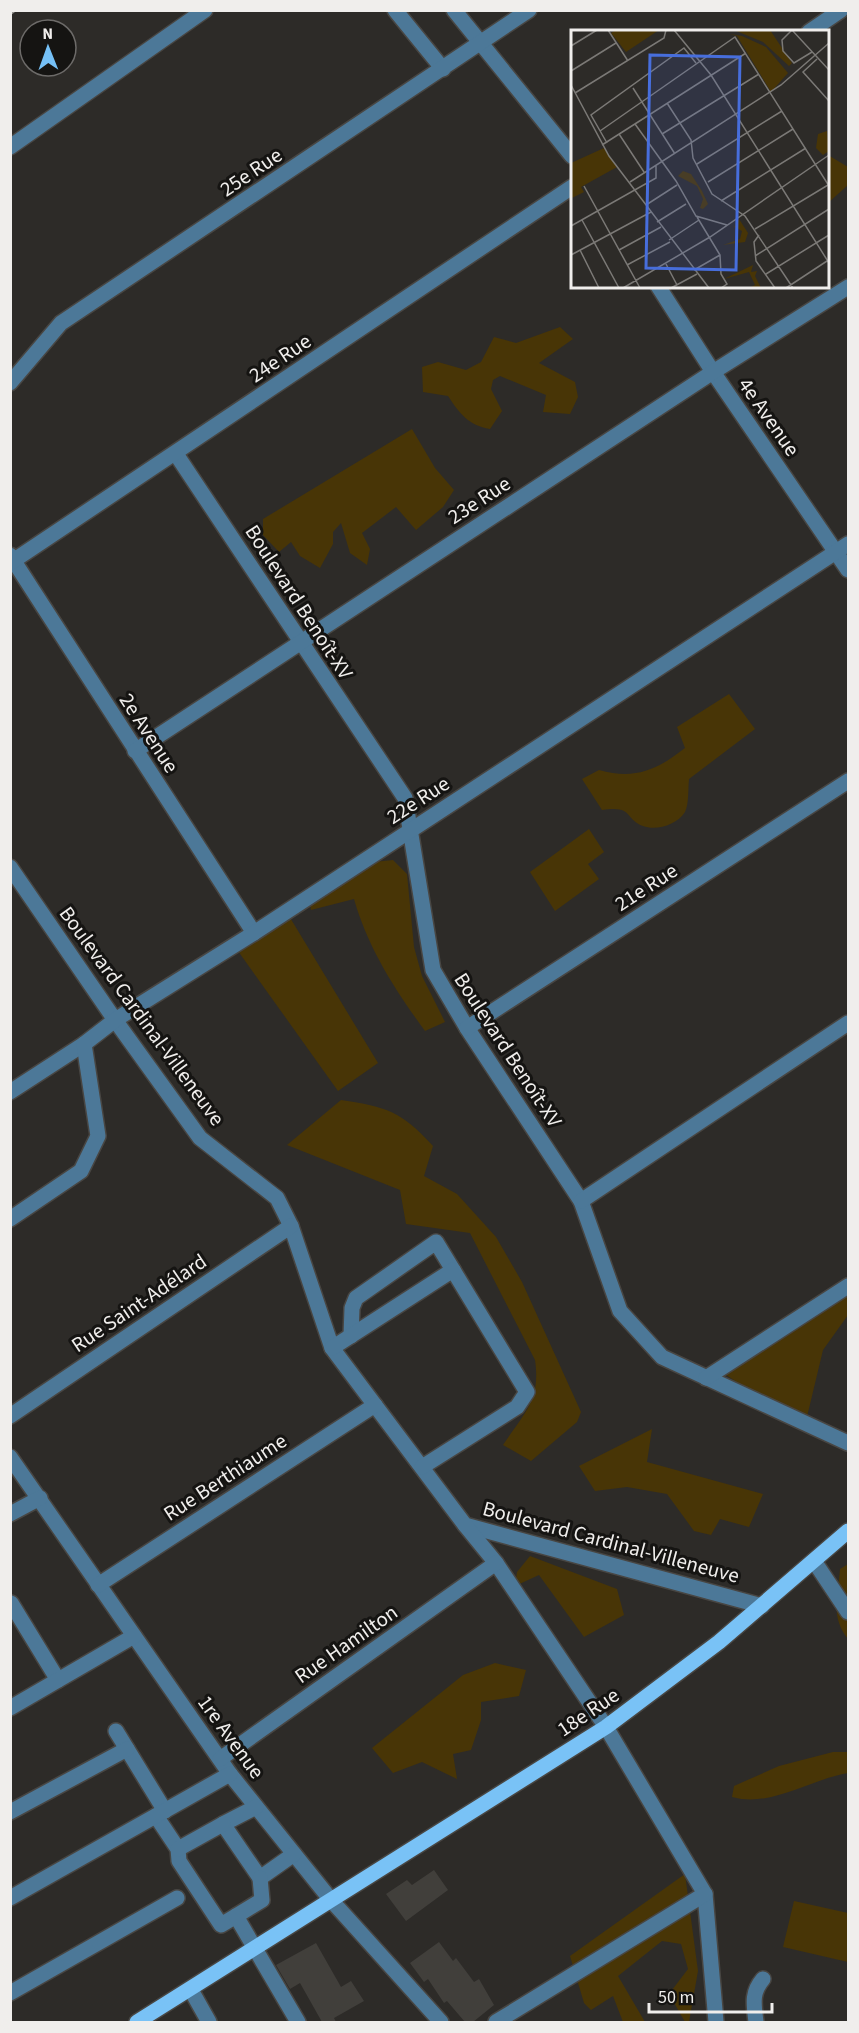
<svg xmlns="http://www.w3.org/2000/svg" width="859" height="2033" font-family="'Source Sans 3',sans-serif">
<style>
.green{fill:#483506}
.building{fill:#413f3b}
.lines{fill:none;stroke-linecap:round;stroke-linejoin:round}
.minor-casing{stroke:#484643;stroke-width:18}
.major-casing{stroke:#484643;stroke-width:18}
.minor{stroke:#4c7898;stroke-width:15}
.major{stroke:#79c2f6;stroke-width:15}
.rail{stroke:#969491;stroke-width:4.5;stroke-dasharray:12 6;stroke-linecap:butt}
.labels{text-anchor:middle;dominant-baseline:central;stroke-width:6;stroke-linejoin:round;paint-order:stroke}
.street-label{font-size:21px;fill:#f0eeec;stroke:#151412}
.inset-road{fill:none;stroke:#7b7976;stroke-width:1.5}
.view{fill:#476edc;fill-opacity:0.15;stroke:#476edc;stroke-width:3}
.inset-edge{fill:none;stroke:#f0eeec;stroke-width:3}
</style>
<rect width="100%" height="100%" fill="#2d2b28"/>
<g class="green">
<polygon points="828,155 848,167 848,185 828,203"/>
<path d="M560,327L573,339L539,363L575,382L578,397L570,414L543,412L546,395L500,376L493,380L491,389L502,411L490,429C468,425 460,414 448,396L423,392L422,367L438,362L466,370L481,362L494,337L516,343Z"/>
<polygon points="412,429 435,468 454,490 443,507 416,530 396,507 362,533 370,549 367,565 350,553 341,523 333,532 333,544 320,568 300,556 291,542 279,552 263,535 263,519"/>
<path d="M729,694L755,729L689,779C688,789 689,804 685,812C677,825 656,831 643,826C624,819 634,805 602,810L582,779L599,770C635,780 657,770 685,748L677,727Z"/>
<polygon points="589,829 604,852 588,864 599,879 555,911 530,872"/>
<path d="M393,860L407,874L414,947L422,976L445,1022L425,1031C395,990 368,948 354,899L311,910L309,898L374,862Z"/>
<polygon points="289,916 378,1063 338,1091 238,951"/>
<path d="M341,1100C387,1107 401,1111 433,1146L424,1176L457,1194L496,1237L522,1282L581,1412L577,1422L531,1461L503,1445C524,1413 541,1400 535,1360L470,1233L406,1224L400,1190L287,1145Z"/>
<polygon points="843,1295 848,1295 848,1315 823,1350 806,1421 752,1392 726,1375 743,1357"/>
<polygon points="652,1429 647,1462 763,1494 749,1527 720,1519 711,1535 694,1531 667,1494 627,1487 595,1491 579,1466"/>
<polygon points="530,1556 617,1589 624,1615 584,1637 539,1575 515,1586 517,1572"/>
<path d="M848,1564V1639C830,1617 838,1596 840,1569Z"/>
<polygon points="495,1663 526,1670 519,1696 481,1702 481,1720 471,1750 453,1754 457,1779 422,1762 393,1773 372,1748 463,1675"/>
<path d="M833,1752H848V1773C811,1779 771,1808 732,1797L734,1786L779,1766Z"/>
<polygon points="685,1874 698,1971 689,2022 685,2022 669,1994 688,1969 681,1944 662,1941 618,1976 645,2022 623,2022 613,1996 591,2010 584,2003 570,1956"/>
<polygon points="794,1901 848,1913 848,1962 783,1947"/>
</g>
<g class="building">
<polygon points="434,1870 448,1890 406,1921 386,1894 407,1880 412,1885"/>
<polygon points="439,1942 453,1961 456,1958 474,1982 479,1979 494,2005 473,2022 465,2022 447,2001 444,2003 428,1979 424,1982 410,1963"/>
<polygon points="316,1943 341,1987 351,1981 364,2001 334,2018 336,2022 322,2022 300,1983 290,1989 276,1965"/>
</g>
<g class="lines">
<g class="minor-casing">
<g id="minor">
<polyline points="395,10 443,69"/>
<polyline points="454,10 572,156"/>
<polyline points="809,32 841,10"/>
<polyline points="10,147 205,10"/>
<polyline points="658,286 713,372 848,570"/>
<polyline points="10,383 61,323 529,10"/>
<polyline points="176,454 405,798 433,970 467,1028 581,1201 620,1311 662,1357 848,1443"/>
<polyline points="10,555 254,933"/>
<polyline points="10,563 572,187"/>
<polyline points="135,751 713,372 848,287"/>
<polyline points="10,867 115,1020 200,1138 277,1198 291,1226 332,1348 465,1525 762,1606"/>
<polyline points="467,1028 848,781"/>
<polyline points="10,1092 84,1044 115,1020 254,933 848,544"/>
<polyline points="581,1201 848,1023"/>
<polyline points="10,1219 81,1171 98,1136 84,1044"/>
<polyline points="351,1336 352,1308 356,1298 436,1242 453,1270"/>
<polyline points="332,1348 453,1270 527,1392 517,1407 422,1467"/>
<polyline points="706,1378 848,1286"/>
<polyline points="10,1416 291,1226"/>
<polyline points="10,1457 230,1774 331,1900 441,2022"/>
<polyline points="10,1514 40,1498"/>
<polyline points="465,1525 496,1563 606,1727 705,1894 716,2022"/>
<polyline points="814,1561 848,1612"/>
<polyline points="98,1585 375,1405"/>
<polyline points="11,1603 58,1680"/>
<polyline points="10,1708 134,1636"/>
<polyline points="116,1731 165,1811"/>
<polyline points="220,1759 496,1563"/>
<polyline points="256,1807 223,1824 260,1878 294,1854"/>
<polyline points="10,1812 127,1749"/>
<polyline points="156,1816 178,1849 179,1861 221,1925 236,1916"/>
<polyline points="178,1849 223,1824"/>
<polyline points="260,1878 262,1900 236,1916 298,2022"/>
<polyline points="10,1898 230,1774"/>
<polyline points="191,1990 209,2022"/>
<polyline points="10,1993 177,1898"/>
<polyline points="496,2022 705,1894"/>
<path d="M756,2022C754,2005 751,1993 763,1979"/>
</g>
</g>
<g class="major-casing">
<polyline id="major" points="137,2022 606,1727 719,1642 848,1531"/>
</g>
<use href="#minor" class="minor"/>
<use href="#major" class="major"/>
<polyline class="rail" points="10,13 14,10"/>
</g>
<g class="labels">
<g class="street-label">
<text transform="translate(251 172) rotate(-34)">25e Rue</text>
<text transform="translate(280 358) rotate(-34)">24e Rue</text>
<text transform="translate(769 417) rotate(55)">4e Avenue</text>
<text transform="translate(479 500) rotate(-33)">23e Rue</text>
<text transform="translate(299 602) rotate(57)">Boulevard Benoît-XV</text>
<text transform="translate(149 733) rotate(57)">2e Avenue</text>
<text transform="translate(418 800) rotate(-33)">22e Rue</text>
<text transform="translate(646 887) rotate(-33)">21e Rue</text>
<text transform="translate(142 1016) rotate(54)">Boulevard Cardinal-Villeneuve</text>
<text transform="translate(508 1050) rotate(57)">Boulevard Benoît-XV</text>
<text transform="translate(139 1303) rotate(-34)">Rue Saint-Adélard</text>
<text transform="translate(225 1477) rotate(-33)">Rue Berthiaume</text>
<text transform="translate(611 1542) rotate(15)">Boulevard Cardinal-Villeneuve</text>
<text transform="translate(346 1644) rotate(-35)">Rue Hamilton</text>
<text transform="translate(588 1712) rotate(-34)">18e Rue</text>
<text transform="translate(231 1737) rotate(54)">1re Avenue</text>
</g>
</g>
<g transform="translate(571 30)">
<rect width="258" height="258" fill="#2d2b28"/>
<path d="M45,0H88L55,22L40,3ZM163,0H199L221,33L218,36L192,12ZM159,4L171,6L195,17L217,43L200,62L166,6ZM256,101L258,121L252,125L245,118L247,104ZM33,118L46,137L10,157L13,162L1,168L0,133ZM112,141L120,144L131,161L137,174L132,179L129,178L132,169L126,156L107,146ZM168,189L177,203L174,212L152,215L169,209L171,201L163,197ZM182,235L180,242L186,241L184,246L190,258H178L184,255L178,242L153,249Z" fill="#483506"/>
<path class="inset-road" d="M37,0L57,31M103,0L140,45L258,233M0,16L26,0M241,22L223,33L212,21L211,10L221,0L258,40M246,29L232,42L258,71M0,41L45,13M0,55L38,126L138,258M62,58L104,124M4,63L93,8L95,0M96,73L120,110L122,128L141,164L174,186L222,258M64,94L105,151L125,186L156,195M29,101L164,7L258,156M48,104L73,142M91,104L188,44M36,113L20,85L113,18L125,33M31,115L175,23M126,134L211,81M59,152L210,55L258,13M137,152L222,99M13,156L69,258M150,171L235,118M75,175L106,155M126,187L149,225L150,244L156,254L150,258M11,190L48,258M86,192L115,174M0,196L85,148V135M184,199L257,155M188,205L183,212L185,231L204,258M98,210L128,190M9,220L28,258M48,220L90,197M0,225L80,182M184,226L258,179M95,234L106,255M56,235L99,212M123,240L149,225M195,244L258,205M52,258L139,207L258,125M100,258L126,244M215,258L256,231"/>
<path class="view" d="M79,25L169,27L165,240L75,238Z"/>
<rect width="258" height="258" class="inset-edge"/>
</g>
<rect width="859" height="2033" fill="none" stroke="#f0eeec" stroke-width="24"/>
<g transform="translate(48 48) rotate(359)"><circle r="28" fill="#151412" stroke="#6d6b69" stroke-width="1.5"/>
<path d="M0-4.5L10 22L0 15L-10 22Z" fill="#75c0f6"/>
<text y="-9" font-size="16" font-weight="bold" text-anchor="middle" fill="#f0eeec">N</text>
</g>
<path d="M649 2003v9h123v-9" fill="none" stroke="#f0eeec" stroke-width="3"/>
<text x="658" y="2003" font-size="18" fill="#f0eeec" stroke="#151412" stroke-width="4.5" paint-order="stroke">50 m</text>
</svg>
